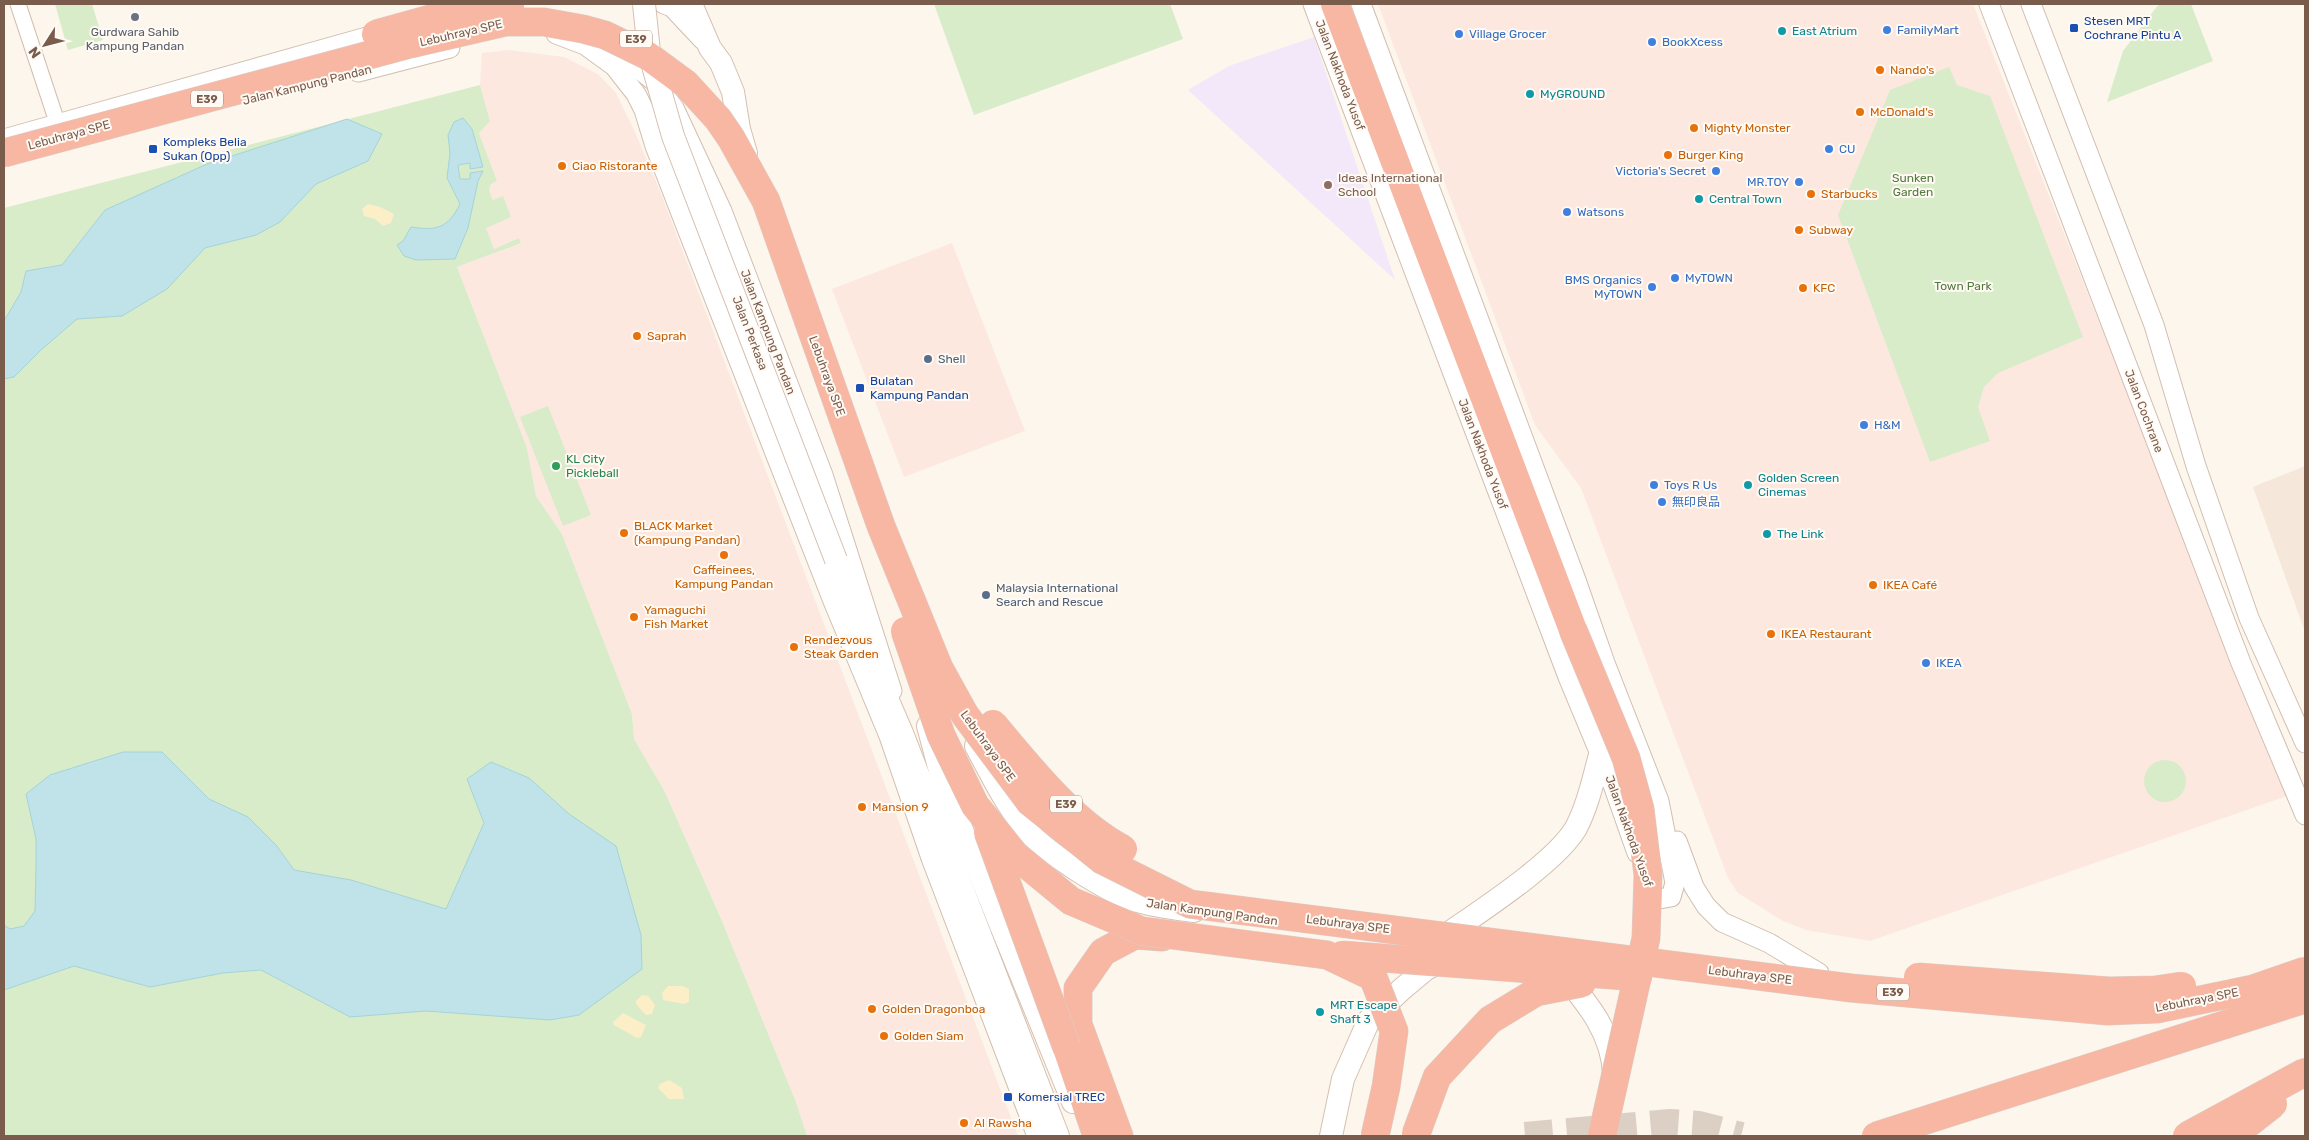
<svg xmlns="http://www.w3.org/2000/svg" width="2309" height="1140" font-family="Rubik,'Noto Sans SC',sans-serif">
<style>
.residential{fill:#f5e8da}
.commercial{fill:#fde8e0}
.education{fill:#f3e8fa}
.green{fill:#d8ecc9}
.sand{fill:#fcefc7}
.water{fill:#bfe3e8;stroke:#a5d3da}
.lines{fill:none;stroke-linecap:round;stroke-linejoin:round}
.motorway-tunnel{stroke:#dcd0c4;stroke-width:28;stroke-dasharray:28 14;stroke-linecap:butt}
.minor-casing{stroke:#d1beb0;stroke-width:17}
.tertiary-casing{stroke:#d1beb0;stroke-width:21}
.secondary-casing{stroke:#d6c0b0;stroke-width:24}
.motorway-casing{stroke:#dad1cd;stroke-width:29}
.minor{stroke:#fff;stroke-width:15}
.tertiary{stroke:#fff;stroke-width:19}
.secondary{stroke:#fff;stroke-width:22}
.motorway{stroke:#f7b7a3;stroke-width:28}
.secondary-bridge-casing{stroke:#d6c0b0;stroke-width:24;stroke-linecap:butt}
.motorway-bridge-casing{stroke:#dad1cd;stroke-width:29;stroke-linecap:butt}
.secondary-bridge{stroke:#fff;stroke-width:22}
.motorway-bridge{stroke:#f7b7a3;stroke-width:28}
.worship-dot{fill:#6b7280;stroke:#fffaf3;stroke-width:2}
.transit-dot{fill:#1a4fb4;stroke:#fffaf3;stroke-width:2}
.shop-dot{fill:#3f7fe0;stroke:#fffaf3;stroke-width:2}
.culture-dot{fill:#0f9aa8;stroke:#fffaf3;stroke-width:2}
.food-dot{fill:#e8710a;stroke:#fffaf3;stroke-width:2}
.education-dot{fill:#8d6e63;stroke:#fffaf3;stroke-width:2}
.service-dot{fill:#5c6f8a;stroke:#fffaf3;stroke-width:2}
.leisure-dot{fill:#2e9e5b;stroke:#fffaf3;stroke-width:2}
.labels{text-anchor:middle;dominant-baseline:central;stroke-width:4;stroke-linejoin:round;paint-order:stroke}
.shield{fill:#fffaf3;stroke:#a28b7f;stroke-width:1}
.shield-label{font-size:11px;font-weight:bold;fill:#7a5c4d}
.transit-label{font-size:12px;fill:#164399;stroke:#fffaf3;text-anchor:start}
.shop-label{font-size:12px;fill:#366cbe;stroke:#fffaf3;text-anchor:start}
.culture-label{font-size:12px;fill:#0d838f;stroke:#fffaf3;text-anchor:start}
.worship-label{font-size:12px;fill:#5b616d;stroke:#fffaf3}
.street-label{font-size:12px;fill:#7a5c4d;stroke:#fffaf3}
.food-label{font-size:12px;fill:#c56008;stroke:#fffaf3;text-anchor:start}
.education-label{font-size:12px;fill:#785e54;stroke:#fffaf3;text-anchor:start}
.park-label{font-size:12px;fill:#537a41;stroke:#fffaf3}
.service-label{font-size:12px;fill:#4e5e75;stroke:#fffaf3;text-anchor:start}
.leisure-label{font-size:12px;fill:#27864d;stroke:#fffaf3;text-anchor:start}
</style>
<rect width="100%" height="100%" fill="#fdf6ec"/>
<polygon class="residential" points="2305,466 2305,632 2253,487"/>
<g class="commercial">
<polygon points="1378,4 1973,4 2287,796 1870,941 1806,930 1783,921 1738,893 1728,878 1581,488 1535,425"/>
<polygon points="509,50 564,57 598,74 616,93 635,132 660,191 1018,1136 807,1136 796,1102 722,921 665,792 634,739 632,714 562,534 536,496 527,448 457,267 521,243 519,238 494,249 485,227 503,197 493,200 489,190 491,184 497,181 479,133 490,121 480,85 482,53"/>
<polygon points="952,243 1025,431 904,477 832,289"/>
</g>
<polygon class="education" points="1314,37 1395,280 1188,90 1229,66"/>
<g class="green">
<polygon points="55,4 92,4 103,40 68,50"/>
<polygon points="934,4 1170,4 1183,39 974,115"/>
<polygon points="2159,4 2191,4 2213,61 2107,102 2123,51"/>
<polygon points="1949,67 1957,85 1990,96 2083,337 1998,373 1984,387 1978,407 1990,441 1930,462 1838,215 1890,90"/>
<polygon points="480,85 490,121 479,133 497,181 491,184 489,190 493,200 503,196 511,217 486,228 494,249 519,238 521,243 457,267 527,448 536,496 562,534 632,714 634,739 665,792 722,921 796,1102 807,1136 4,1136 4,208"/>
<polygon points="548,406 591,515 563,526 520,417"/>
<circle cx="2165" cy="781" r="21"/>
</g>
<g class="sand">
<polygon points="368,204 380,207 394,214 391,223 383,226 375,219 364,216 362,209"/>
<polygon points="668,986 682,986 689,989 689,1002 684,1004 663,1000 662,993"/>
<polygon points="642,995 648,996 655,1005 652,1014 646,1015 636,1004 636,1001"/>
<polygon points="623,1013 646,1025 641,1037 637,1038 614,1025 613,1022"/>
<polygon points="669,1080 682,1088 684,1099 669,1099 658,1088 660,1084"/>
</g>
<g class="water">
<path d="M463,118L472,129L483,167L470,169V163L458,165L460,179H470V173L483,171L478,181L468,228L455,259L416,260L404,256L397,245L403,241L411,227C437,231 448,228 460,204L447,178L450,153L448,135L454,122Z"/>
<polygon points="347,119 382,134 368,161 316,184 280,222 256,235 205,248 167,289 122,316 77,319 41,350 14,377 4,379 4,321 21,292 26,271 62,265 105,210 207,164"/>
<polygon points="123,752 162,752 209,799 248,817 276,845 294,870 351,880 446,909 484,823 467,779 491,762 529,778 569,814 616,846 641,935 642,969 579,1015 550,1020 426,1011 350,1017 261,970 223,973 150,987 74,966 4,990 4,925 10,929 24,926 35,911 36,867 36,839 26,794 50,775"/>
</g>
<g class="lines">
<polyline class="motorway-tunnel" points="1525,1136 1670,1123 1699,1125 1741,1136"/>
<g class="minor-casing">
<polyline id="minor" points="18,4 61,134"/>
</g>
<g class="tertiary-casing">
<g id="tertiary">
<polyline points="664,4 672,7 703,40"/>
<polyline points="1313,4 1568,677 1613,785 1637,853"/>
<polyline points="1361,4 1576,580 1605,663 1659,801 1675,883 1671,897 1659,899 1650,890 1647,881"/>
<polyline points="1989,4 2241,663 2305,815"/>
<polyline points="2031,4 2154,325 2196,466 2249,618 2305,743"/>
<polyline points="556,34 585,45 614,66 636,94 644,110 655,146 684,221 833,601 889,736 931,858 1037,1136"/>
<polyline points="616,51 654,81 674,108 722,211 823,475 892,691"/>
<polyline points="358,72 450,48"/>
<polyline points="4,139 388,31"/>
<polyline points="1677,841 1694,887 1706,906 1722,922 1769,943 1819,973"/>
</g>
</g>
<g class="secondary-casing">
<g id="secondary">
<polyline points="691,4 710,48 721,63 733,92 739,129 746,153"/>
<polyline points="836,560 870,659 902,733 1058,1136"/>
<polyline points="928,726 944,786 1073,1102"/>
<path d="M976,746C991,774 1005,803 1025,828C1044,852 1108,892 1137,901C1155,906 1175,909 1194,911"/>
<path d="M1439,940C1474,915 1555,864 1576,828C1588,805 1593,780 1600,755"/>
<path d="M1563,974C1588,1004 1613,1034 1614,1075"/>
<polyline points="1331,1136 1343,1079 1369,1020 1402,989 1426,969 1444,960"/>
</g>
</g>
<g class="motorway-casing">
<g id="motorway">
<polyline points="1335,4 1573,630"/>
<polyline points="1067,1048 1097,1136"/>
<polyline points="1119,1136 1078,1024 1078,988 1103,952 1135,935 1162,937"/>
</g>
</g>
<use href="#minor" class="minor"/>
<use href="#tertiary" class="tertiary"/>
<use href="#secondary" class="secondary"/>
<use href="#motorway" class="motorway"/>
<g class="secondary-bridge-casing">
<polyline id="secondary-bridge" points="644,4 649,52 673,136 836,560"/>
</g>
<g class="motorway-bridge-casing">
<g id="motorway-bridge">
<polyline points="376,34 459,11 510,7"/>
<polyline points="4,153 410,44 505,22 544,22 583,29 605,35 648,56 686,84 718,119 731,138 766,201 881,526 939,668 965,715 1030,802 1102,860 1190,904 1851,988 2107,1011 2157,1009 2253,989 2305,971"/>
<polyline points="1573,630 1626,758 1640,809 1648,875 1646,938 1602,1136"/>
<polyline points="905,631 941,735 975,805 1015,855 1071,901 1142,931 1327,955 1373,977 1394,1031 1386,1087 1375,1136"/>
<path d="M993,724C1029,767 1073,823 1123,849"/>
<polyline points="988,832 1067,1048"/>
<polyline points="1342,955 1638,977"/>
<polyline points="1918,977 2109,991 2155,990 2182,986"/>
<polyline points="1416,1134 1437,1077 1490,1020 1536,992 1582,983"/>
<polyline points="1876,1136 2305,999"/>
<polyline points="2187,1136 2305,1072"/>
<polyline points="2232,1136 2273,1104"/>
</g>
</g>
<use href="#secondary-bridge" class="secondary-bridge"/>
<use href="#motorway-bridge" class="motorway-bridge"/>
</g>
<circle class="worship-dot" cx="135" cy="17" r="5"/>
<g class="transit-dot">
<rect x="2069" y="23" width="10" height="10" rx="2.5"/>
<rect x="148" y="144" width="10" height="10" rx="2.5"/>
<rect x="855" y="383" width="10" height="10" rx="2.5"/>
<rect x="1003" y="1092" width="10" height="10" rx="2.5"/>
</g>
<g class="shop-dot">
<circle cx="1887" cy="30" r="5"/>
<circle cx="1459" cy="34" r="5"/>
<circle cx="1652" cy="42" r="5"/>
<circle cx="1829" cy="149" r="5"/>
<circle cx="1716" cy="171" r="5"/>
<circle cx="1799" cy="182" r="5"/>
<circle cx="1567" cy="212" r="5"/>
<circle cx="1675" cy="278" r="5"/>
<circle cx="1652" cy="287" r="5"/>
<circle cx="1864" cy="425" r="5"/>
<circle cx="1654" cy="485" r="5"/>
<circle cx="1662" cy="502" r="5"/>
<circle cx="1926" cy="663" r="5"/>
</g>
<g class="culture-dot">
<circle cx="1782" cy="31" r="5"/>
<circle cx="1530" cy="94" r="5"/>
<circle cx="1699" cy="199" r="5"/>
<circle cx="1748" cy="485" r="5"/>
<circle cx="1767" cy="534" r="5"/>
<circle cx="1320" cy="1012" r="5"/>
</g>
<g class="food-dot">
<circle cx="1880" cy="70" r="5"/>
<circle cx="1860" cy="112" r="5"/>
<circle cx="1694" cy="128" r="5"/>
<circle cx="1668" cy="155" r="5"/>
<circle cx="562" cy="166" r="5"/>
<circle cx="1811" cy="194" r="5"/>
<circle cx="1799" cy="230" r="5"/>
<circle cx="1803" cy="288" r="5"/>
<circle cx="637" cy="336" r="5"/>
<circle cx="624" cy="533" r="5"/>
<circle cx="724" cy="555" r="5"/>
<circle cx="1873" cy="585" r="5"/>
<circle cx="634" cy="617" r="5"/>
<circle cx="1771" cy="634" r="5"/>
<circle cx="794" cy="647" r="5"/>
<circle cx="862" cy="807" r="5"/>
<circle cx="872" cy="1009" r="5"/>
<circle cx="884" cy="1036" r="5"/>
<circle cx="964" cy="1123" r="5"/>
</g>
<circle class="education-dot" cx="1328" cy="185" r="5"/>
<g class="service-dot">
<circle cx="928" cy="359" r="5"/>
<circle cx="986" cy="595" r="5"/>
</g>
<circle class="leisure-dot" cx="556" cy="466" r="5"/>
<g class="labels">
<g class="shield">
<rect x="620" y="30.5" width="32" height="17" rx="4"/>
<rect x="191" y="90.5" width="32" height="17" rx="4"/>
<rect x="1050" y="795.5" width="32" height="17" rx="4"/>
<rect x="1877" y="983.5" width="32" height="17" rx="4"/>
</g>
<g class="shield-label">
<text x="636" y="39">E39</text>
<text x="207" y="99">E39</text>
<text x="1066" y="804">E39</text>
<text x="1893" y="992">E39</text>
</g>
<g class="transit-label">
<text x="2084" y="21">Stesen MRT<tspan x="2084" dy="14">Cochrane Pintu A</tspan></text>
<text x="163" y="142">Kompleks Belia<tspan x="163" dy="14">Sukan (Opp)</tspan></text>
<text x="870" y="381">Bulatan<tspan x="870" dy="14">Kampung Pandan</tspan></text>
<text x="1018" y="1097">Komersial TREC</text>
</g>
<g class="shop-label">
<text x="1897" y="30">FamilyMart</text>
<text x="1469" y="34">Village Grocer</text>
<text x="1662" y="42">BookXcess</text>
<text x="1839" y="149">CU</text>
<text x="1706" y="171" text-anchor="end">Victoria's Secret</text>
<text x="1789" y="182" text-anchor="end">MR.TOY</text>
<text x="1577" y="212">Watsons</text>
<text x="1685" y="278">MyTOWN</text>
<text x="1642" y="280" text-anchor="end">BMS Organics<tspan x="1642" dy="14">MyTOWN</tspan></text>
<text x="1874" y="425">H&amp;M</text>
<text x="1664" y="485">Toys R Us</text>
<text x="1672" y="502">無印良品</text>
<text x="1936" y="663">IKEA</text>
</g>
<g class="culture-label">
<text x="1792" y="31">East Atrium</text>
<text x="1540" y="94">MyGROUND</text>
<text x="1709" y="199">Central Town</text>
<text x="1758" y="478">Golden Screen<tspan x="1758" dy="14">Cinemas</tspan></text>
<text x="1777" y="534">The Link</text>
<text x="1330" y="1005">MRT Escape<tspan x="1330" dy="14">Shaft 3</tspan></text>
</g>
<g class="worship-label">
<text x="135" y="32">Gurdwara Sahib<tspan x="135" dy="14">Kampung Pandan</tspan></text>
</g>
<g class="street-label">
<text transform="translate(461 33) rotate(-13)">Lebuhraya SPE</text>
<text transform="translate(1340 75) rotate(69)">Jalan Nakhoda Yusof</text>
<text transform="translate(307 85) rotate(-14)">Jalan Kampung Pandan</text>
<text transform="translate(69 135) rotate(-15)">Lebuhraya SPE</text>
<text transform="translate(768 332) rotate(69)">Jalan Kampung Pandan</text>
<text transform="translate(750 333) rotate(69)">Jalan Perkasa</text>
<text transform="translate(827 376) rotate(70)">Lebuhraya SPE</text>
<text transform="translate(2144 411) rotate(69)">Jalan Cochrane</text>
<text transform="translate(1483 454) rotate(69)">Jalan Nakhoda Yusof</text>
<text transform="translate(988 746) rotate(54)">Lebuhraya SPE</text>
<text transform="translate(1629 831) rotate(70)">Jalan Nakhoda Yusof</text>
<text transform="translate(1212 912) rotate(8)">Jalan Kampung Pandan</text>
<text transform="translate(1348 924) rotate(7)">Lebuhraya SPE</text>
<text transform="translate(1750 975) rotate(7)">Lebuhraya SPE</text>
<text transform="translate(2197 1000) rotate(-11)">Lebuhraya SPE</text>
</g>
<g class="food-label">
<text x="1890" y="70">Nando's</text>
<text x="1870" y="112">McDonald's</text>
<text x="1704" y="128">Mighty Monster</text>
<text x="1678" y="155">Burger King</text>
<text x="572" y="166">Ciao Ristorante</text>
<text x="1821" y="194">Starbucks</text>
<text x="1809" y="230">Subway</text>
<text x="1813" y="288">KFC</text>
<text x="647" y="336">Saprah</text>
<text x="634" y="526">BLACK Market<tspan x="634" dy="14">(Kampung Pandan)</tspan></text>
<text x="724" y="570" text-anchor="middle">Caffeinees,<tspan x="724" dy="14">Kampung Pandan</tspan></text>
<text x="1883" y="585">IKEA Café</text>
<text x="644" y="610">Yamaguchi<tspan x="644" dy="14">Fish Market</tspan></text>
<text x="1781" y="634">IKEA Restaurant</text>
<text x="804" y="640">Rendezvous<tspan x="804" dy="14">Steak Garden</tspan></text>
<text x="872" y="807">Mansion 9</text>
<text x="882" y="1009">Golden Dragonboa</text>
<text x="894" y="1036">Golden Siam</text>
<text x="974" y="1123">Al Rawsha</text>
</g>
<g class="education-label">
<text x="1338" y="178">Ideas International<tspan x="1338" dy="14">School</tspan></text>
</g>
<g class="park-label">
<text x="1913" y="178">Sunken<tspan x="1913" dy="14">Garden</tspan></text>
<text x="1963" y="286">Town Park</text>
</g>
<g class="service-label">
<text x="938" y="359">Shell</text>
<text x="996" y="588">Malaysia International<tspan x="996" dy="14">Search and Rescue</tspan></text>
</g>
<g class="leisure-label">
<text x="566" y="459">KL City<tspan x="566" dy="14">Pickleball</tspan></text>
</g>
</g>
<rect width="2309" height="1140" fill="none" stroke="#7a5c4d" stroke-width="10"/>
<g transform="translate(45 45) rotate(234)" stroke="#fffaf3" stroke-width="4" paint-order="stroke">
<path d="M0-4L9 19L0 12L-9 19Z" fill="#7a5c4d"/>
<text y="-8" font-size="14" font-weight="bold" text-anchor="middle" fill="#7a5c4d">N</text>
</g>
</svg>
